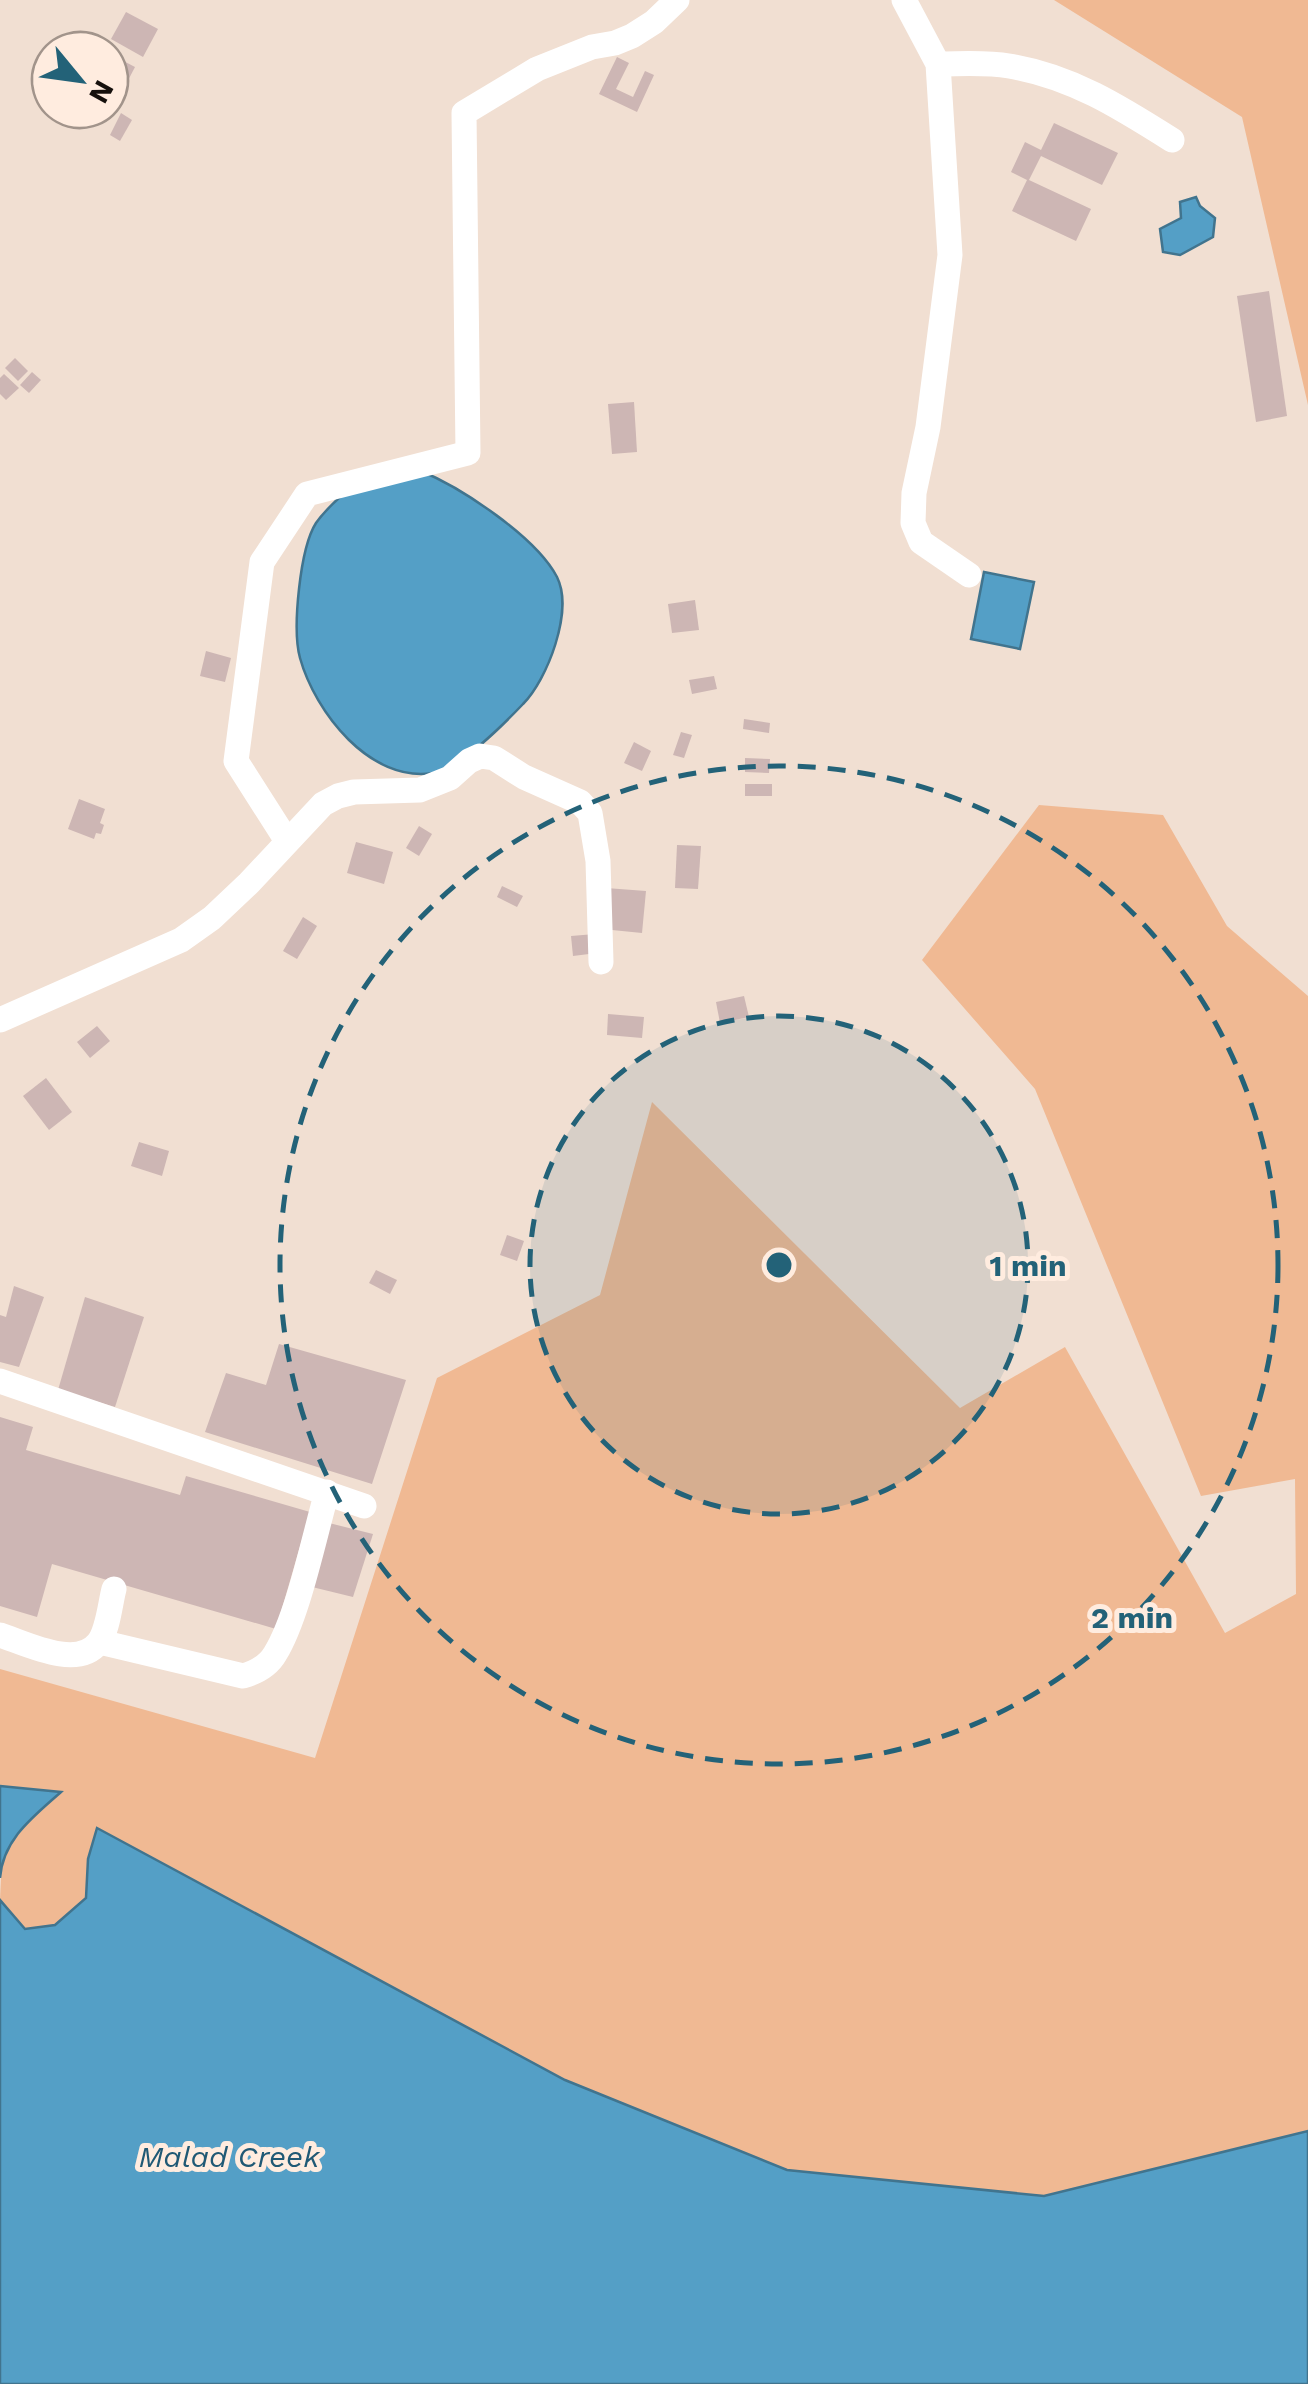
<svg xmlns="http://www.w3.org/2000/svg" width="1308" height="2384" font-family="'Work Sans',sans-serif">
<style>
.green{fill:#f0b993}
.water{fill:#549fc6;stroke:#41748e;stroke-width:2.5}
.building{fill:#cdb6b4}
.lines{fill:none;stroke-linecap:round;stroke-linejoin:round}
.minor{stroke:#fff;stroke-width:25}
.ring{fill:none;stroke:#236278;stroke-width:5;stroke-dasharray:18 12}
.labels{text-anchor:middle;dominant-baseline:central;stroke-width:10;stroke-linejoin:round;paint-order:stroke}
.water-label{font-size:30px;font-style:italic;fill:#205975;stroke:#ffecdf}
.centre{fill:#236278;stroke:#ffecdf;stroke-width:5}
.ring-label{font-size:30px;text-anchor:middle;font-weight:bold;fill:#236278;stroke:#ffecdf;stroke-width:10;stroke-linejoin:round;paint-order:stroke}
</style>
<rect width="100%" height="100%" fill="#f1dfd2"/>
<g class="green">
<polygon points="1054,0 1308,0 1308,405 1242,117"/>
<polygon points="1039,805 1163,815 1227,926 1308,996 1308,2131 1044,2196 787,2170 565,2080 98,1829 88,1859 86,1898 55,1925 25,1929 0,1900 2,1856 30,1819 60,1793 0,1786 0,1669 315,1758 437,1378 600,1295 652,1102 960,1408 1065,1347 1225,1633 1296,1594 1295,1479 1201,1496 1035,1089 922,960"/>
</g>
<g class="water">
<polygon points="1196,197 1200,206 1215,218 1213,237 1180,255 1163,252 1160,229 1181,218 1180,202"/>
<path d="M421,471C462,488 536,537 557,577C574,611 547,680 523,704C504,724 460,768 433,773C370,783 315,712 300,658C292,629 300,548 316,523C323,513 343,492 354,487C373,477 401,476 421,471Z"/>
<polygon points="984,572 1034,582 1020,649 971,639"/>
<path d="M0,1786L61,1792C33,1817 3,1839 0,1878Z"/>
<polygon points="97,1828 565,2080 787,2170 1044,2196 1308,2131 1308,2384 0,2384 0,1900 25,1929 55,1925 86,1898 88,1859"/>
</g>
<g class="building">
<polygon points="126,12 158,29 143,57 111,39"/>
<polygon points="110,54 135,67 124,88 110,81"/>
<polygon points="617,57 629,63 616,89 633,97 645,71 654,75 637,112 599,94"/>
<polygon points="121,113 132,120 120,141 110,135"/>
<polygon points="1054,123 1118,153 1102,185 1041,156 1029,180 1091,209 1076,241 1012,211 1027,180 1011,172 1025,142 1041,150"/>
<polygon points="1269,291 1287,416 1256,422 1237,296"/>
<polygon points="15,358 28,371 18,381 5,368"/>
<polygon points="32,372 41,380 29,393 20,385"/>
<polygon points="4,374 19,388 6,400 0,394 0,378"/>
<polygon points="634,402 637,452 612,454 608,404"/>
<polygon points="695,600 699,630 672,633 668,604"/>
<polygon points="206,651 231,658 225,682 200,676"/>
<polygon points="714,676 717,689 692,694 689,680"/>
<polygon points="744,719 770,723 769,733 743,729"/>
<polygon points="681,732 692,735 684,758 673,755"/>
<polygon points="634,742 651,751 642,771 624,763"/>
<polygon points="745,758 770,759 769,773 745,772"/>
<rect x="745" y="784" width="27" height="12"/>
<polygon points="79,799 105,809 100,823 104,825 101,834 96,833 94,839 68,829"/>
<polygon points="419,826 432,834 419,856 406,848"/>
<polygon points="356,842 393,852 384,884 347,873"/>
<polygon points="677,845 701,846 698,889 675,888"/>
<polygon points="502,886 523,896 517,907 497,897"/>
<polygon points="606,888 646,891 642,933 602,929"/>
<polygon points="303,917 317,926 297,959 283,951"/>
<polygon points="595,934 597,953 573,956 571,936"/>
<polygon points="744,996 749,1017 720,1023 716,1002"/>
<polygon points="608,1014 644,1017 642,1038 607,1035"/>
<polygon points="97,1026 110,1041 90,1058 77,1042"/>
<polygon points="46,1078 72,1112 49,1130 23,1096"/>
<polygon points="139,1142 169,1151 162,1176 131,1166"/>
<polygon points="507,1235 524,1241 517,1261 500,1255"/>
<polygon points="376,1270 397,1280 390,1294 369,1283"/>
<polygon points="14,1286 44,1297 19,1367 0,1362 0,1315 6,1317"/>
<polygon points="85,1297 144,1317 115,1407 58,1390"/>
<polygon points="279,1344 406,1380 372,1484 205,1432 226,1373 266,1385"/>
<polygon points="0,1417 33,1427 26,1450 180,1495 186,1476 310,1512 276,1629 52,1564 37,1617 0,1606"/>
<polygon points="329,1523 373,1534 353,1597 308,1586"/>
</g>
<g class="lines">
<g class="minor">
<polyline points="904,0 938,64 950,255 928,427 914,493 913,523 921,542 969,575"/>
<path d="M938,64C961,64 986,62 1009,66C1071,76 1120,107 1172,140"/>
<polyline points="287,841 236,761 262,562 307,494 468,453 464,113 537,69 592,47 615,43 632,36 654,22 677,0"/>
<polyline points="0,1020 181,940 212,918 249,883 323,804 338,796 354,792 420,790 450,778 469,761 480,756 494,758 524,777 580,802 590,813 598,861 601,962"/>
<polyline points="0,1381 364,1506"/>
<path d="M0,1635C25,1643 77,1670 98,1643C108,1631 110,1604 114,1589"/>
<path d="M100,1642L243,1676C257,1672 268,1666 275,1654C298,1617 314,1537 327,1492"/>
</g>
</g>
<circle cx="779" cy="1265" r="249" fill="#236278" fill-opacity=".12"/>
<g class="ring">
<circle cx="779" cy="1265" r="249"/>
<circle cx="779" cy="1265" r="499"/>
</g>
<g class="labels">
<g class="water-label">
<text x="229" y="2156">Malad Creek</text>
</g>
</g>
<circle cx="779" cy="1265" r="15" class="centre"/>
<g class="ring-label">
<text x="1028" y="1276">1 min</text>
<text x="1132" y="1628">2 min</text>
</g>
<g transform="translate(80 80) rotate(119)"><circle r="48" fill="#ffecdf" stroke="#a2948b" stroke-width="2.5"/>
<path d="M0-8L18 38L0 25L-18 38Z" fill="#236278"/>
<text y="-15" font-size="28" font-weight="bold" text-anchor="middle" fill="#16100c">N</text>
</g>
</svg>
